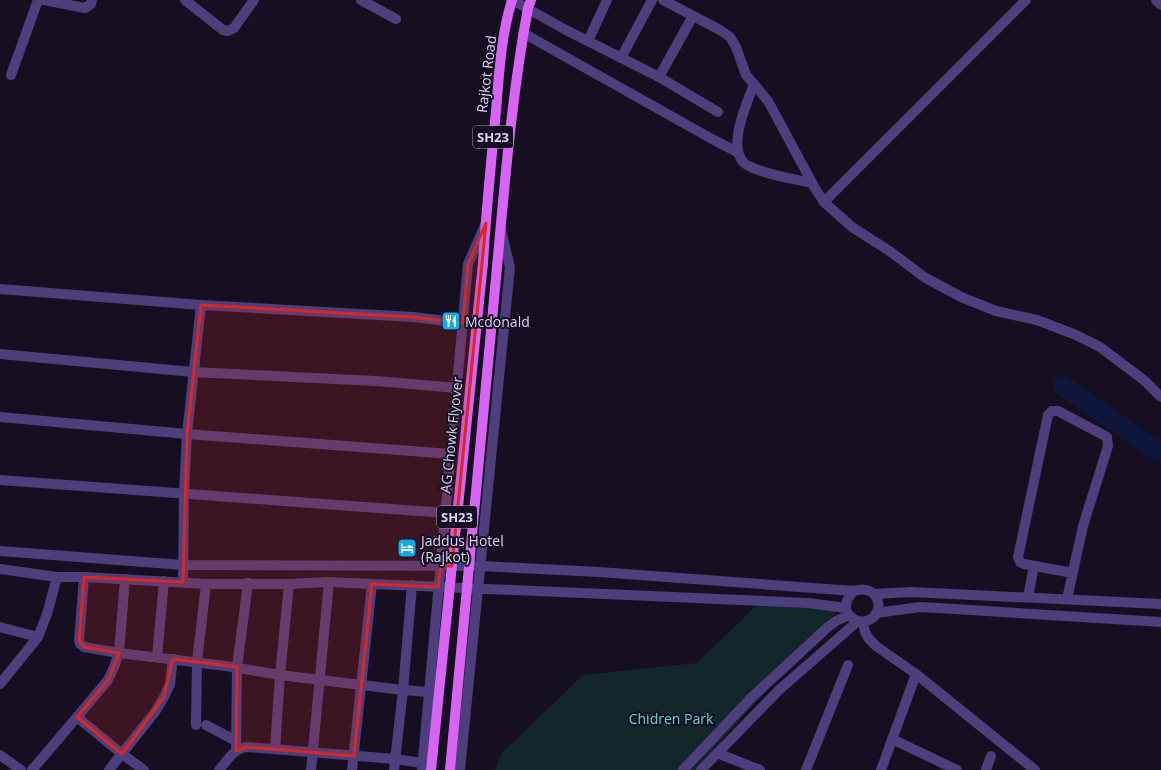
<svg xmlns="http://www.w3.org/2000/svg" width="1161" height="770" font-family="'Open Sans',sans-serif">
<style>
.green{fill:#13272b}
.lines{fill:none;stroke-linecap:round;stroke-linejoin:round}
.river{stroke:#0e163c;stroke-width:20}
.minor{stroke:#4c3f7c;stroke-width:10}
.tertiary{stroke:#4c3f7c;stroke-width:10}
.primary{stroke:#d764f2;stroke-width:10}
.primary-bridge{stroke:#d764f2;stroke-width:10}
.marked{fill:#d62828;fill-opacity:0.2;stroke:#d62828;stroke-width:3;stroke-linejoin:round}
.labels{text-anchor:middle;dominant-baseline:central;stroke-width:4;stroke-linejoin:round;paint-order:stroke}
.shield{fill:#160f21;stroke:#a398ba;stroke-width:1}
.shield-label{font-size:13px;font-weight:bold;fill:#dfd3fb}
.street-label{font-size:14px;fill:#dfd3fb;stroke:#160f21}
.poi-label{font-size:14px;fill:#dfd3fb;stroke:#160f21;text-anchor:start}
.park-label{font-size:14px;fill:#66d5ce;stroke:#160f21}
</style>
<rect width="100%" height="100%" fill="#160f21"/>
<polygon class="green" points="759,603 837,611 695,770 495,770 501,754 583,675 697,663"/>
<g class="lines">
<polyline class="river" points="1063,386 1150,446 1161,451"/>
<g class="minor">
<polyline points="44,0 85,8 91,4 92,0"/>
<polyline points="185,0 223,30 228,31 234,28 254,0"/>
<polyline points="361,0 396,19"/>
<polyline points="512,0 566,30 659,77 718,112"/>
<polyline points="663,0 720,30 730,37 736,47 746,75 768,101 816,190 824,202 852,227 891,252 924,277 961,297 996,311 1037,320 1076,335 1100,347 1145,381 1161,397"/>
<polyline points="1156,0 1161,5"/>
<polyline points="523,33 712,139 737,152"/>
<polyline points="588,41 607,0"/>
<polyline points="621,58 652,0"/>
<polyline points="11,75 38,0"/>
<polyline points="659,77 693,16"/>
<path d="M754,84C747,103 727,146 744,163C756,173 795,179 811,183"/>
<polyline points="824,202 1026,0"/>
<polyline points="0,289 201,305"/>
<polyline points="0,354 193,372 376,381 457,388"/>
<polyline points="0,417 187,434 451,454"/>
<polyline points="0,480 445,513"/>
<polyline points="84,577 79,641 80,644 84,647 119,653 226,666 280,675 403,690 429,692"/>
<polyline points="125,579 119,653 114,667 108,680 77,717 122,754 144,770"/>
<polyline points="183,582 184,493 187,434 201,305 413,317 463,323"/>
<polyline points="1028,597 1034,566"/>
<polyline points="1067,599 1083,526 1108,446 1107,437 1058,411 1052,411 1048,415 1018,557 1020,562 1024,564 1073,573"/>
<polyline points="863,622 865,632 869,639 876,646 916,674 1035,770"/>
<polyline points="0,627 38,637 47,614 57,577"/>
<polyline points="157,657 164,581"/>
<polyline points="0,684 38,637"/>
<polyline points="196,725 197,662 206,584"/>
<polyline points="206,725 236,741"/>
<polyline points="892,739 957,770"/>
<polyline points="275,749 280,675 289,584"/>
<polyline points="236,751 237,667 248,583"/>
<polyline points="717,753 760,770"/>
<polyline points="0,755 21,770"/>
<polyline points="32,770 77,717"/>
<polyline points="109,770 155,712 164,697 170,684 173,659"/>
<path d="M219,770C227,761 234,748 247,747L395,759L422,763"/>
<polyline points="311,770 329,582"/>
<polyline points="352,770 372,584"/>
<polyline points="394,770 403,690 412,585"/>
<polyline points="806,770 848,665"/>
<polyline points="881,770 916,674"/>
<polyline points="986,770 991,756"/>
</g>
<g class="tertiary">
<path d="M0,551L183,565L481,566L599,572L854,591C879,582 888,615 866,621C861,622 855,621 851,617C842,610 846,598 854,591"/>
<polyline points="0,569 57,577 84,577 206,584 289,584 329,582 808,603 846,608"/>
<polyline points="874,594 911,592 1161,604"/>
<polyline points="876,613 920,607 938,608 1161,622"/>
<polyline points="422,770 468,264 485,225"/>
<polyline points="460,770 510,267 501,230"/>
<polyline points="683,770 750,699 828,627 836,621 849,615"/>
<polyline points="701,770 779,690 858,621"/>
</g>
<g class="primary">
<path d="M483,263C486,213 491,162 496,111C499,74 501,36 512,0"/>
<path d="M497,267C505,180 512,94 528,8L531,0"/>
</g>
<g class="primary-bridge">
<polyline points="431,770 483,263"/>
<polyline points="450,770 497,267"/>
</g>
</g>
<path class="marked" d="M486,223L452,566H441L438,587L372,584L354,756L247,747L236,751L237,667L173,659L164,697L122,754L77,717L108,680L119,653L84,647L79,641L84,577L183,582L187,434L201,305L413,317L463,323L468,264Z"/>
<defs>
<g id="restaurant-square" transform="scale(1)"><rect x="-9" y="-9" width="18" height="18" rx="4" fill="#14aae7" stroke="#160f21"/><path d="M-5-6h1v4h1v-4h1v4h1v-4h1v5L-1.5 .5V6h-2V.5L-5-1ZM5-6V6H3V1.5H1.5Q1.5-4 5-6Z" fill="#fff"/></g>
<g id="hotel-square" transform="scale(1)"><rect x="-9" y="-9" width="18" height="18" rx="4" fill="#14aae7" stroke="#160f21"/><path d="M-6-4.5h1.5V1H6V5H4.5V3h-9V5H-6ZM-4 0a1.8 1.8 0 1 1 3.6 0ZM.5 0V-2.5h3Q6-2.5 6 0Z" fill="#fff"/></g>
</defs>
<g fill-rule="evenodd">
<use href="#restaurant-square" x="451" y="321"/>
<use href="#hotel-square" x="407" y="548"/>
</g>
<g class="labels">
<g class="shield">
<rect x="473" y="126" width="40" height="22" rx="3"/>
<rect x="437" y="506" width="40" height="22" rx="3"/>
</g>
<g class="shield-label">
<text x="493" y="137">SH23</text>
<text x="457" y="517">SH23</text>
</g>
<g class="street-label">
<text transform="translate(486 74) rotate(-83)">Rajkot Road</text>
<text transform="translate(451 435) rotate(-84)">AG Chowk Flyover</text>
</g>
<g class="poi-label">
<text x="465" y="321">Mcdonald</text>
<text x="421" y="540">Jaddus Hotel<tspan x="421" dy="16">(Rajkot)</tspan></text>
</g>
<g class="park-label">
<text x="671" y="718">Chidren Park</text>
</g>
</g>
</svg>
